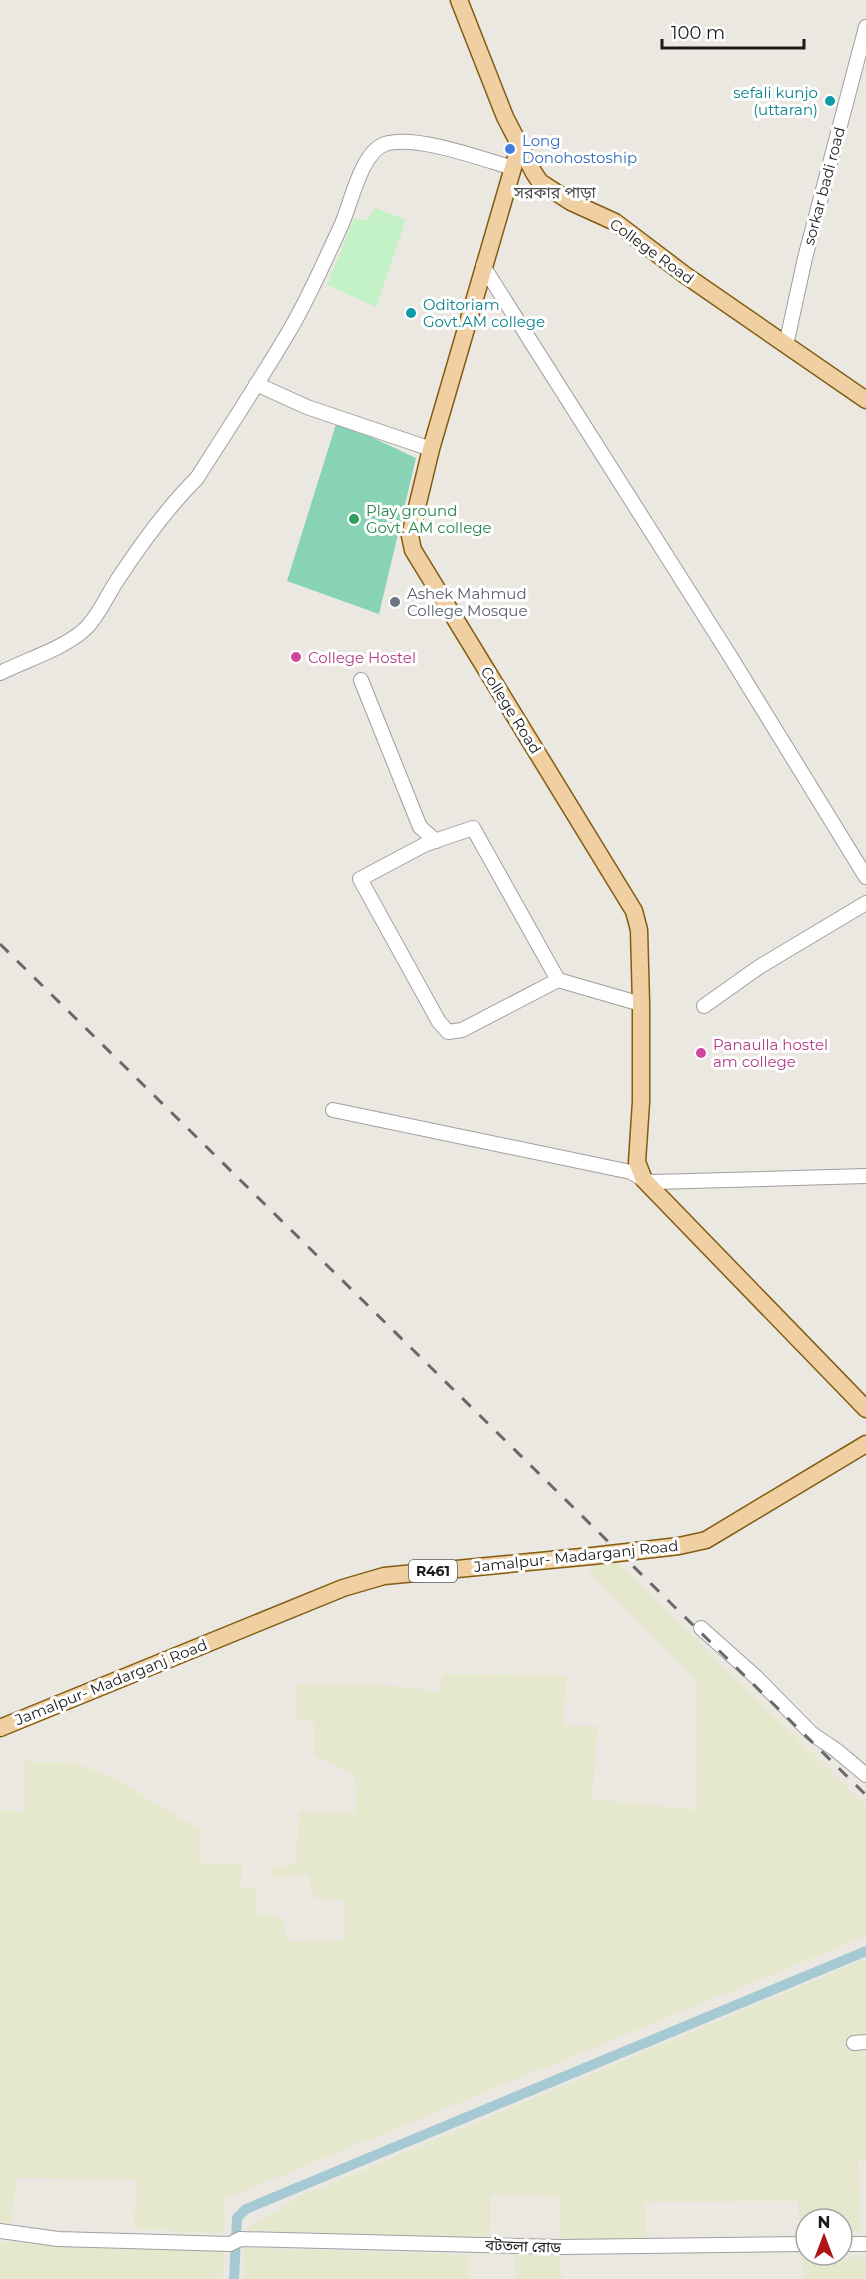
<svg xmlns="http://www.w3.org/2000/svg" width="866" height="2279" font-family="Montserrat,'Noto Sans Bengali',sans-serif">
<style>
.farmland{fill:#e6e8ce}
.park{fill:#c2f2c6}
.pitch{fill:#88d2b6}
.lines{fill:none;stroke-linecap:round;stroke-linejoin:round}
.canal{stroke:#a6cad4;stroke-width:10}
.minor-casing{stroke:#9f9f9f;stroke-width:16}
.major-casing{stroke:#815c11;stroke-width:19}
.minor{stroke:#fff;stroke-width:14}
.major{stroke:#f0cfa2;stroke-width:16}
.rail{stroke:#696969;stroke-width:3;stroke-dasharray:12 12;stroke-linecap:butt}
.culture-dot{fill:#0f9aa8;stroke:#fff;stroke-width:2}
.shop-dot{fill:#3f7fe0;stroke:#fff;stroke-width:2}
.leisure-dot{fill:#2e9e5b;stroke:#fff;stroke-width:2}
.worship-dot{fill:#6b7280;stroke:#fff;stroke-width:2}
.hotel-dot{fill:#d1479c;stroke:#fff;stroke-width:2}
.labels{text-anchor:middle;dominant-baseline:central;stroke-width:6;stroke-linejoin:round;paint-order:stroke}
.shield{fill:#fff;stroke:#5f5f5f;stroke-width:1.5}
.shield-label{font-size:14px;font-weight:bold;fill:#1b1b1b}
.culture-label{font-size:15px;fill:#0d838f;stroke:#fff;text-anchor:end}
.shop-label{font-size:15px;fill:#366cbe;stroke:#fff;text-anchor:start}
.street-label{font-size:15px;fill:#1b1b1b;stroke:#fff}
.leisure-label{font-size:15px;fill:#27864d;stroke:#fff;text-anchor:start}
.worship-label{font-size:15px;fill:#5b616d;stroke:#fff;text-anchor:start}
.hotel-label{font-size:15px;fill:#b23c85;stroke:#fff;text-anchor:start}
.neighbourhood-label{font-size:16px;fill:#4e4e4e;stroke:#fff}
</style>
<rect width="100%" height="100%" fill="#ebe8e1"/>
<g class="farmland">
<polygon points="612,1557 866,1806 866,1936 225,2199 224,2233 134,2229 136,2179 16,2178 12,2223 0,2222 0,1810 23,1811 23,1761 75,1763 112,1777 201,1830 201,1863 242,1864 241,1889 256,1888 257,1913 283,1918 287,1942 344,1940 343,1901 312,1897 309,1875 271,1878 271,1868 295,1865 300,1812 356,1812 354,1775 315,1755 313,1720 295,1721 295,1684 376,1685 414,1688 440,1692 442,1674 567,1675 563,1726 598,1726 592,1799 697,1810 696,1680 588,1570"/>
<polygon points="866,1959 866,2160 858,2161 862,2231 842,2232 842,2219 806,2219 806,2233 799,2233 798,2201 645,2202 647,2241 560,2241 560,2197 491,2195 489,2239 244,2230 301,2196"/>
<polygon points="0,2242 224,2247 223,2279 0,2279"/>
<polygon points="244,2248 469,2255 469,2279 243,2279"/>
<polygon points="514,2255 559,2256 562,2279 515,2279"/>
<polygon points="866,2257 866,2279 803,2279 802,2258"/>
</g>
<polygon class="park" points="375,208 406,220 376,307 327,285 354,219 368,220"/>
<polygon class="pitch" points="337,421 416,458 379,614 287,581"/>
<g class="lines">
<polyline class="canal" points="234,2279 237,2218 246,2209 866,1951"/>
<g class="minor-casing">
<g id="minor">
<polyline points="483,266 730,656 866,877"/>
<polyline points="786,345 805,258 866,27"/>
<polyline points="256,384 307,407 431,449"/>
<path d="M0,673C26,660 65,648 85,629C99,616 107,595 118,579C141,544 167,508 197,478C229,428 261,379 291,328C310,295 325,260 341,226C351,204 361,152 385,144C415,134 482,159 513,168"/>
<polyline points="361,680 420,827 436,841"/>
<polyline points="558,980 462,1030 448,1032 439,1022 360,879 426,844 473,828 558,980 641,1004"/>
<polyline points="704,1006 759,967 866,903"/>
<polyline points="333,1110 631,1172 644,1180 654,1182 866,1176"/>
<polyline points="701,1628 756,1677 811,1733 836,1750 866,1775"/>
<polyline points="854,2043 866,2042"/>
<polyline points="0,2231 58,2239 230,2244 240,2239 560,2247 806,2244"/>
<polyline points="842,2244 866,2244"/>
</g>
</g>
<g class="major-casing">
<g id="major">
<polyline points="459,0 505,117 534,173 540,182 571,202 615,222 685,275 866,400"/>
<polyline points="519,147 431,449 410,536 413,550 634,911 639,930 641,1004 641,1102 637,1162 644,1180 866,1409"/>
<polyline points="0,1728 343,1588 384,1576 592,1556 679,1546 706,1540 866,1444"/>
</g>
</g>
<use href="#minor" class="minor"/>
<use href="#major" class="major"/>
<polyline class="rail" points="0,944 866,1795"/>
</g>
<g class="culture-dot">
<circle cx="830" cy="101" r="6"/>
<circle cx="411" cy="313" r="6"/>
</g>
<circle class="shop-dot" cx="510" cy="149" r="6"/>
<circle class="leisure-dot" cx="354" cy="519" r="6"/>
<circle class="worship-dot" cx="395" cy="602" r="6"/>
<g class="hotel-dot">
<circle cx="296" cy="657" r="6"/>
<circle cx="701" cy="1053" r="6"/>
</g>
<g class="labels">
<rect class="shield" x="409" y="1560" width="48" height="22" rx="4.5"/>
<g class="shield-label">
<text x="433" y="1571">R461</text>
</g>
<g class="culture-label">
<text x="818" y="92">sefali kunjo<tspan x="818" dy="17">(uttaran)</tspan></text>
<text x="423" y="304" text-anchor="start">Oditoriam<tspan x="423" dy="17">Govt.AM college</tspan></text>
</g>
<g class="shop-label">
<text x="522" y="140">Long<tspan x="522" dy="17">Donohostoship</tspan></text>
</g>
<g class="street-label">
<text transform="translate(824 186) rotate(-75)">sorkar badi road</text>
<text transform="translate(652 251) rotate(36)">College Road</text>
<text transform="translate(511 710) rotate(58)">College Road</text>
<text transform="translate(576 1556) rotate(-6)">Jamalpur- Madarganj Road</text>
<text transform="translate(111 1682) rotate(-22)">Jamalpur- Madarganj Road</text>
<text transform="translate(523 2246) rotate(2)">বটতলা রোড</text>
</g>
<g class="leisure-label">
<text x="366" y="510">Play ground<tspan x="366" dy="17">Govt. AM college</tspan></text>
</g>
<g class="worship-label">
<text x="407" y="593">Ashek Mahmud<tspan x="407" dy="17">College Mosque</tspan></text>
</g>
<g class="hotel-label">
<text x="308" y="657">College Hostel</text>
<text x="713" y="1044">Panaulla hostel<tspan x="713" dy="17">am college</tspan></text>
</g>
<g class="neighbourhood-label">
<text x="555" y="192">সরকার পাড়া</text>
</g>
</g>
<g transform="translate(824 2237)"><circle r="28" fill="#ffffff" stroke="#a4a4a4" stroke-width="1.5"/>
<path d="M0-4.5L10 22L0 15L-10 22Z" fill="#af1717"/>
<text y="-9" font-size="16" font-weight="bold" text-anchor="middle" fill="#1b1b1b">N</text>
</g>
<path d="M662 39v9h142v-9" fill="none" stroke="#1b1b1b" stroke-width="3"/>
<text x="671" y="39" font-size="18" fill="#1b1b1b" stroke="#ffffff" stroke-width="4.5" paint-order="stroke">100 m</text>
</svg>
